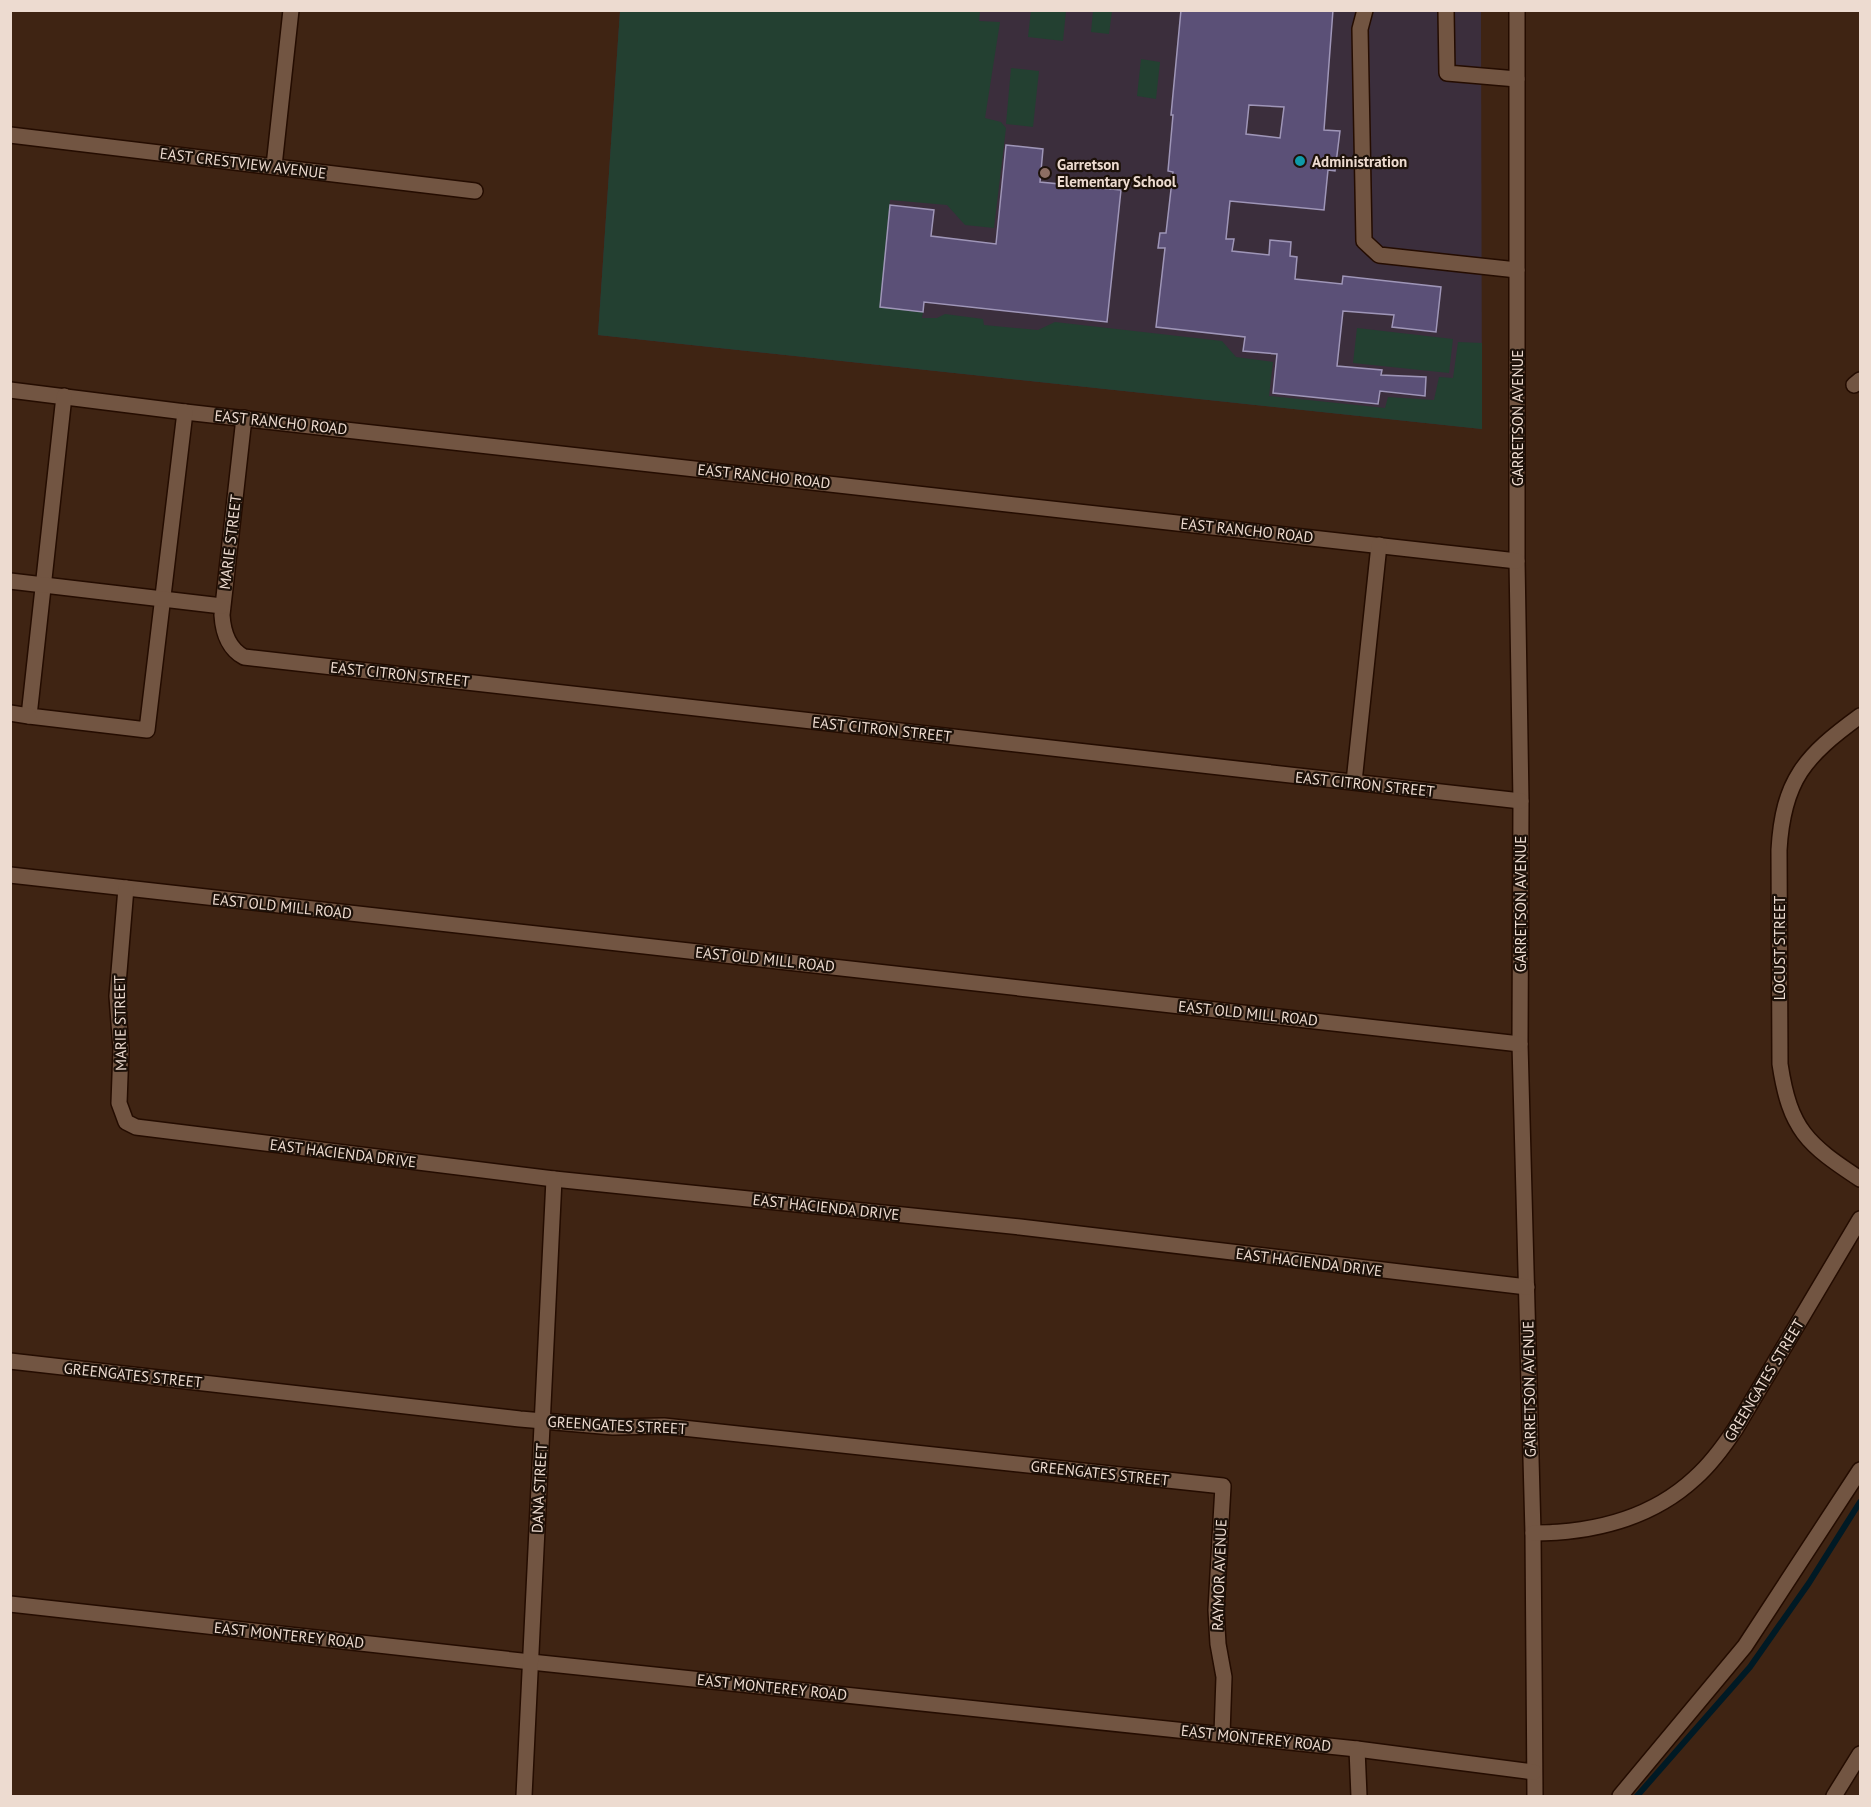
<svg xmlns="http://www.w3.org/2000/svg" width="1871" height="1807" font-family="'PT Sans',sans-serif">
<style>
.education{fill:#3b2e3c}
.green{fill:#234031}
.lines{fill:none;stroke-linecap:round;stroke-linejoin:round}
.stream{stroke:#001a25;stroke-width:6}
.building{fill:#5b5077;stroke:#9f96b8;stroke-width:1.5;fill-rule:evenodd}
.minor-casing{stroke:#240c00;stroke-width:18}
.minor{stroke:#725542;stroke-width:15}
.culture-dot{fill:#0f9aa8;stroke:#1d1109;stroke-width:2}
.education-dot{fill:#8d6e63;stroke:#1d1109;stroke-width:2}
.labels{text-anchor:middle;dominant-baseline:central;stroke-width:4.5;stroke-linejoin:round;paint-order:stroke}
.poi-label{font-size:15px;font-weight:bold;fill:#eddbd0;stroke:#1d1109;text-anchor:start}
.street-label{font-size:15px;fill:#eddbd0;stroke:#1d1109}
</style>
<rect width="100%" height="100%" fill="#3f2413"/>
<polygon class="education" points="620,11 1481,11 1482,429 598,335"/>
<g class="green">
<polygon points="1031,10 1066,11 1063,41 1028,37"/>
<polygon points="620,11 980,11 979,21 1000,22 985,118 1001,122 1006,128 994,228 965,225 947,205 890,200 880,307 923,312 922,318 937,318 945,314 983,319 984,325 1038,330 1055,322 1222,341 1236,357 1273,362 1269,396 1385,408 1388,397 1434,400 1439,377 1453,378 1458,342 1482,343 1482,429 598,335"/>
<polygon points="1093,11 1112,11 1109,34 1091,32"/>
<polygon points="1141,59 1160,62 1156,99 1137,96"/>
<polygon points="1011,68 1039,71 1033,127 1006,124"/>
<polygon points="1357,328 1453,339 1449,373 1353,363"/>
</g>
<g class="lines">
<polyline class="stream" points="1637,1796 1750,1667 1809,1583 1860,1502"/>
</g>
<g class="building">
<path d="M1181,10H1333L1324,130L1340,131L1335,171L1328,170L1324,210L1230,201L1226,239H1234L1232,251L1269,255L1270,240L1291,242L1290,256L1297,257L1295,279L1342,284L1343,276L1441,287L1436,332L1392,327L1394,315L1343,311L1337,366L1382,370L1381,375L1426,377L1425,396L1380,391L1378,404L1273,393L1277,354L1243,351L1245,337L1156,327L1165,248H1158L1160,233H1166L1173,172L1168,171L1173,115H1171ZM1249,105L1284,107L1280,138L1246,134Z"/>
<polygon points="1006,145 1043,149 1040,182 1121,190 1107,322 924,302 923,312 880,307 890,205 934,210 931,236 996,244"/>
</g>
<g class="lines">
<g class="minor-casing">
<g id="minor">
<polyline points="1365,10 1360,29 1364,241 1379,255 1517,270"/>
<polyline points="1446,10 1447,73 1517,79"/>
<polyline points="1517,10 1517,561 1521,801 1520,1044 1533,1533 1535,1796"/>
<polyline points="10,135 475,191"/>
<polyline points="274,166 291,10"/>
<polyline points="1854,385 1860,380"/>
<polyline points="10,390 185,412 1517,561"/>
<polyline points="64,396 29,716 147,730 185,412"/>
<path d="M244,418L222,615C223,632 229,649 244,657L1521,801"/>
<polyline points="10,581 222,606"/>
<polyline points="10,713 29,716"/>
<path d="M1860,716C1805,756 1783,780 1779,850L1780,1064C1790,1130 1807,1144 1860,1179"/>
<polyline points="1354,782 1379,545"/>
<polyline points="10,875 1520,1044"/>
<polyline points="126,888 117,996 121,1049 119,1103 126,1122 136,1127 554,1179 1020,1227 1527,1287"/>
<polyline points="10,1361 520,1419 613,1427 664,1426 1223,1486 1216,1610 1218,1644 1224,1677 1222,1734"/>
<path d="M1533,1533C1591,1533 1651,1519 1695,1478C1711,1464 1724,1446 1736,1428L1860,1219"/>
<polyline points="10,1604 531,1662 1357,1749 1534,1772"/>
<polyline points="1357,1749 1359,1796"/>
<polyline points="524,1796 554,1179"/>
<polyline points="1620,1796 1745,1646 1860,1470"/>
<polyline points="1834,1796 1860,1754"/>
</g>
</g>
<use href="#minor" class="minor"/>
</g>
<circle class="culture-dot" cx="1300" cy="161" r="6"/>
<circle class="education-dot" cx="1045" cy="173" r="6"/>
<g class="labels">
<g class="poi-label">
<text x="1312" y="161">Administration</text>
<text x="1057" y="164">Garretson<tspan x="1057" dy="17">Elementary School</tspan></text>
</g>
<g class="street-label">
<text transform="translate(243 163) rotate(7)">EAST CRESTVIEW AVENUE</text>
<text transform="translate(1517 418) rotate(-90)">GARRETSON AVENUE</text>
<text transform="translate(281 422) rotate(6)">EAST RANCHO ROAD</text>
<text transform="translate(764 476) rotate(6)">EAST RANCHO ROAD</text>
<text transform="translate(1247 530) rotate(6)">EAST RANCHO ROAD</text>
<text transform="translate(230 542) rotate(-83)">MARIE STREET</text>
<text transform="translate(400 674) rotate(6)">EAST CITRON STREET</text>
<text transform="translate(882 729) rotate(6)">EAST CITRON STREET</text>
<text transform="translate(1365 784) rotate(6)">EAST CITRON STREET</text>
<text transform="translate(1520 904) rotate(-90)">GARRETSON AVENUE</text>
<text transform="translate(282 906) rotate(6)">EAST OLD MILL ROAD</text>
<text transform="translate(1779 948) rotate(-90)">LOCUST STREET</text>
<text transform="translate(765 959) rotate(6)">EAST OLD MILL ROAD</text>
<text transform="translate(1248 1013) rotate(6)">EAST OLD MILL ROAD</text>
<text transform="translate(120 1023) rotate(-91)">MARIE STREET</text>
<text transform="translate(343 1153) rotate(7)">EAST HACIENDA DRIVE</text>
<text transform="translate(826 1207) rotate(6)">EAST HACIENDA DRIVE</text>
<text transform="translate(1309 1262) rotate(7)">EAST HACIENDA DRIVE</text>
<text transform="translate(133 1375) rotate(6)">GREENGATES STREET</text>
<text transform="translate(1764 1380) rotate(-59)">GREENGATES STREET</text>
<text transform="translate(1529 1389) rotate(-91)">GARRETSON AVENUE</text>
<text transform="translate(617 1425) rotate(3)">GREENGATES STREET</text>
<text transform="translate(1100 1473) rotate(6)">GREENGATES STREET</text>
<text transform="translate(539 1488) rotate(-87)">DANA STREET</text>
<text transform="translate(1219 1575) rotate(-88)">RAYMOR AVENUE</text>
<text transform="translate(289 1635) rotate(6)">EAST MONTEREY ROAD</text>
<text transform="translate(772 1687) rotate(6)">EAST MONTEREY ROAD</text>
<text transform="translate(1256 1738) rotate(6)">EAST MONTEREY ROAD</text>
</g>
</g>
<rect width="1871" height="1807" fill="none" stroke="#eddbd0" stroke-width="24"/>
</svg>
